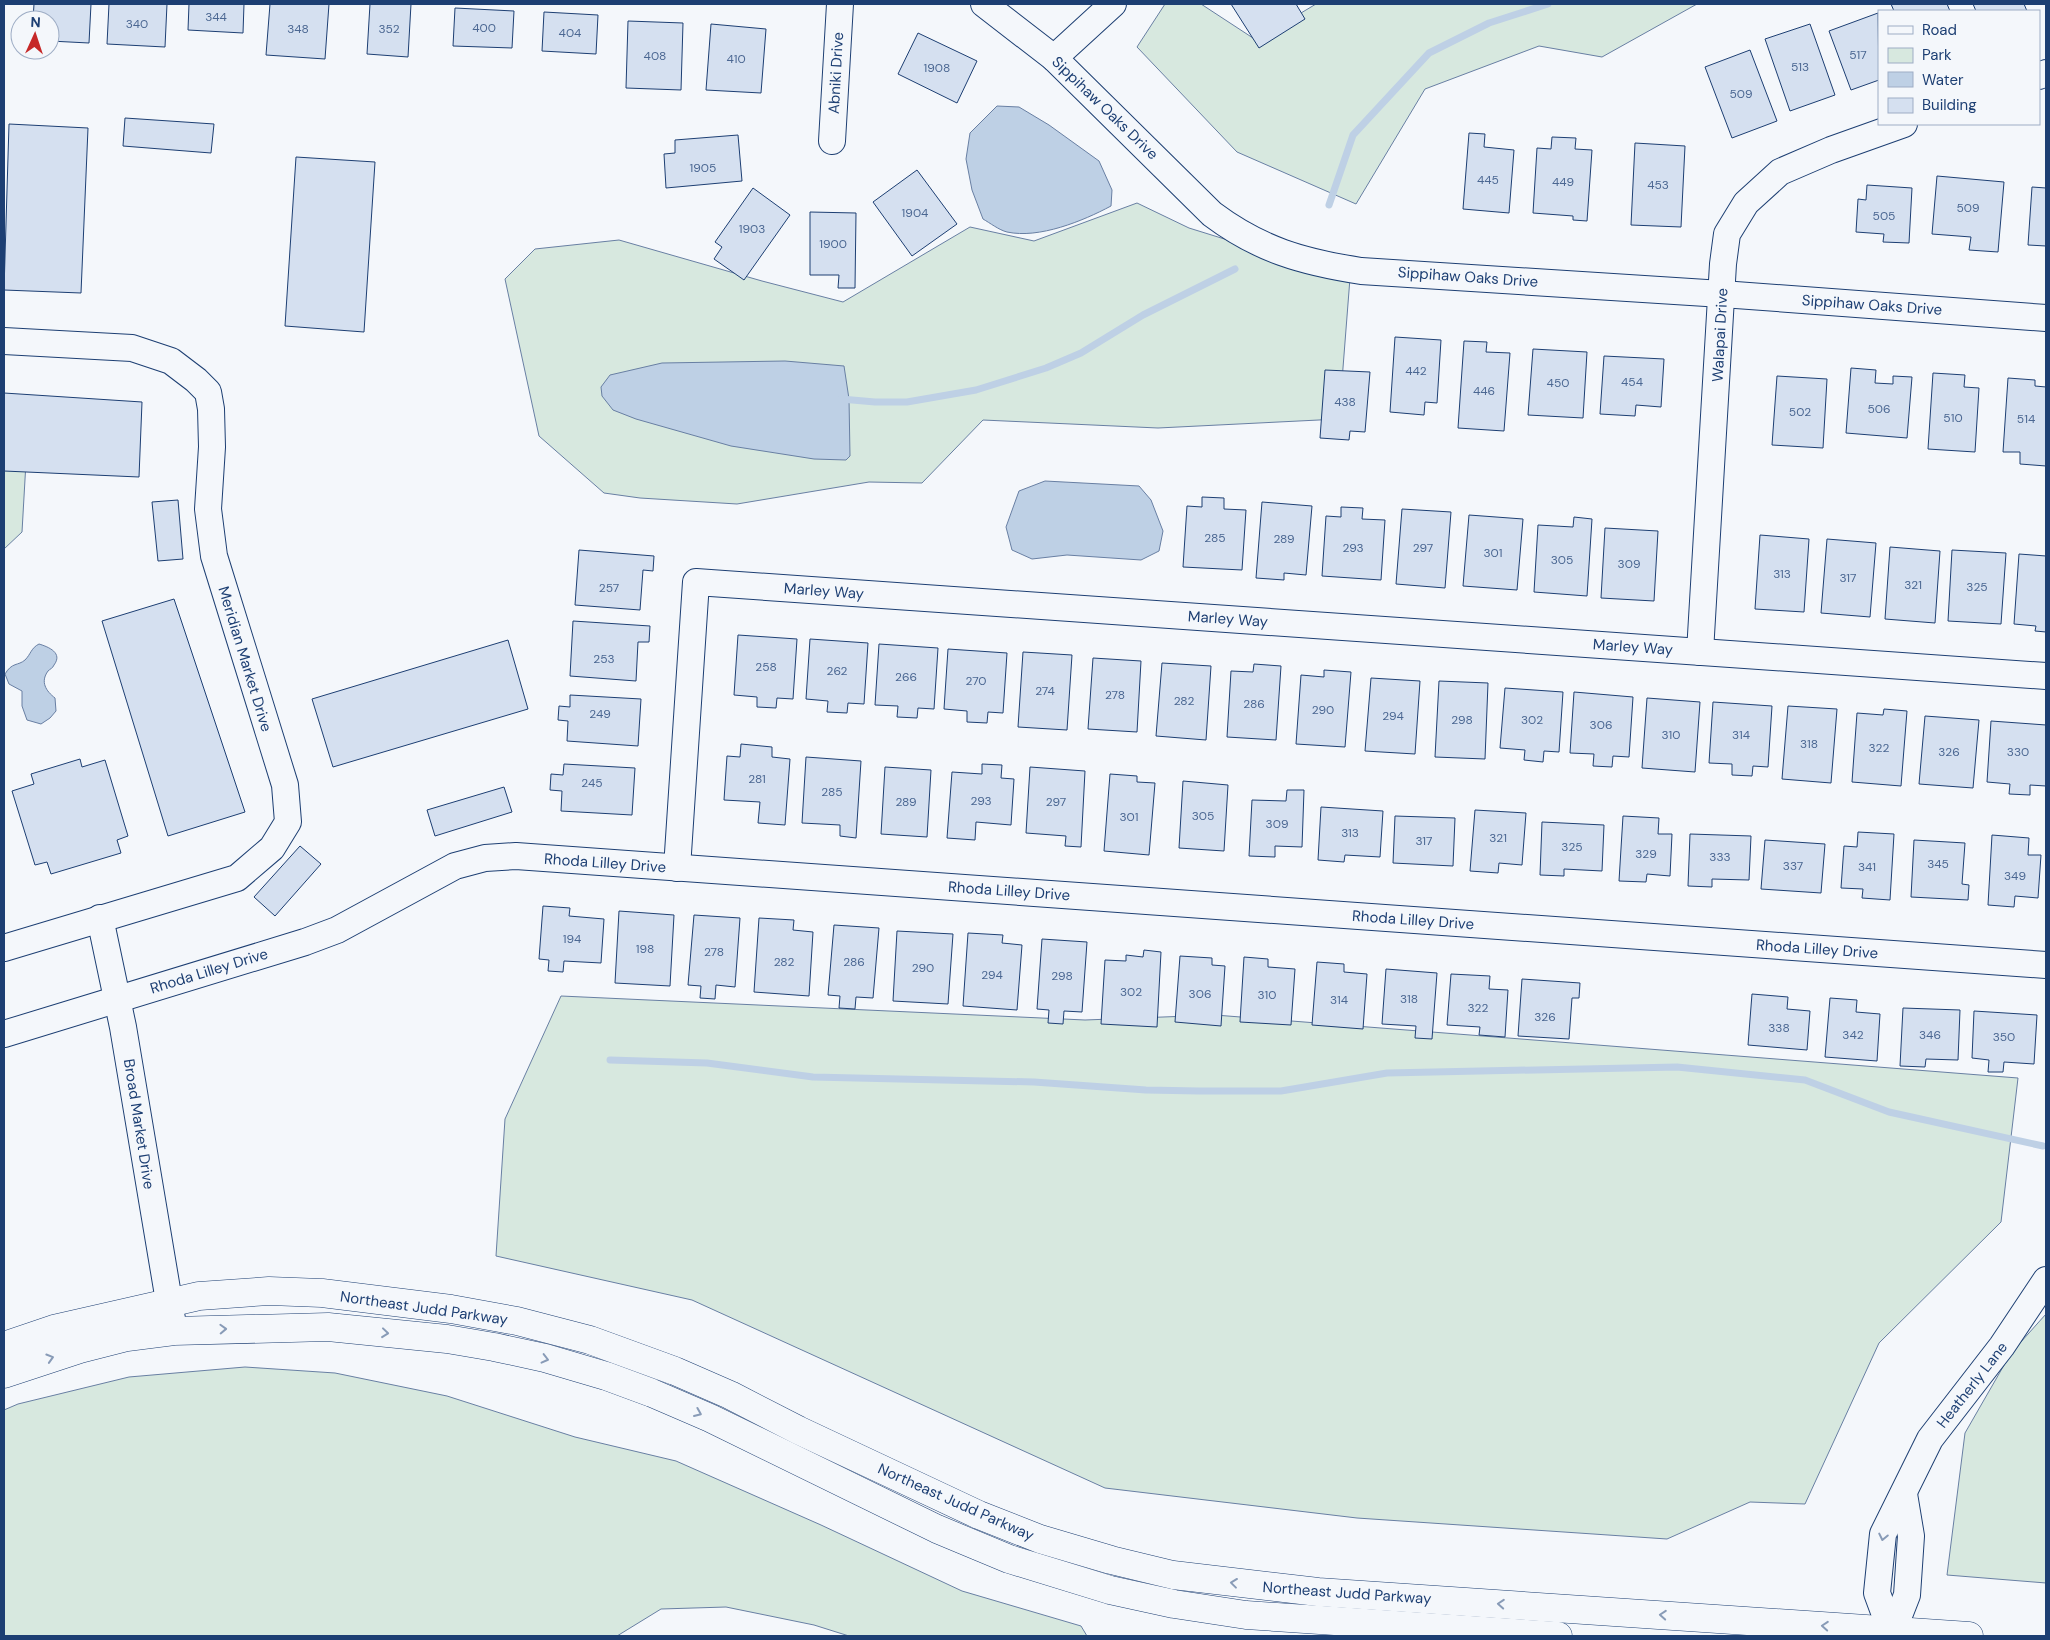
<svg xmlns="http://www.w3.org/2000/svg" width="2050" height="1640" font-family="'DM Sans',sans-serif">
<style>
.green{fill:#d7e8df;stroke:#687fa3}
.water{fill:#bed0e5;stroke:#687fa3}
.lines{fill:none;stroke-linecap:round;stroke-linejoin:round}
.stream{stroke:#bed0e5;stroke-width:7}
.building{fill:#d5e0f0;stroke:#1d3f73}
.minor-casing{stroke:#1d3f73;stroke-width:28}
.highway-casing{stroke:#1d3f73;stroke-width:29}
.minor{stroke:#f4f7fb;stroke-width:26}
.highway{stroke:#f4f7fb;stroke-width:28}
.oneway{stroke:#889bb7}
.labels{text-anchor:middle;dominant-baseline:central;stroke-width:4;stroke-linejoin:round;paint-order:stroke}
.number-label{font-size:12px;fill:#4b6792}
.street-label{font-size:15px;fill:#1d3f73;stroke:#f4f7fb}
</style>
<rect width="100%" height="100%" fill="#f4f7fb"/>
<g class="green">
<polygon points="1165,4 1201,4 1256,40 1316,4 1697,4 1602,57 1539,46 1425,89 1356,204 1237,152 1137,47"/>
<polygon points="1137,203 1189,228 1350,278 1339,419 1158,428 983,420 922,483 869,482 737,504 640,498 604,493 539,436 505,279 535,249 619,240 762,281 843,302 970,227 1034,241"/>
<polygon points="4,458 26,462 22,532 4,549"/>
<polygon points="561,996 1085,1020 1215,1015 2018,1078 2001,1222 1879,1343 1805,1504 1750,1502 1667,1539 1357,1518 1105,1488 692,1300 496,1256 505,1119"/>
<polygon points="2046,1314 2046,1583 1947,1575 1965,1433 2011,1353"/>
<polygon points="245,1367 335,1373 447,1396 575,1437 676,1461 821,1525 962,1591 1081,1626 1087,1636 849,1636 814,1625 726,1607 661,1609 617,1636 4,1636 4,1410 18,1404 129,1377"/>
</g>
<g class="water">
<path d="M997,106L1019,107L1049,125L1099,161L1112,190L1111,206C1083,221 1039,239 1007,232C999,230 990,223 983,219L972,190L966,159L970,133Z"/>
<polygon points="785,361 844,366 849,399 850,456 846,460 814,459 731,446 636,419 613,410 602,396 601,387 610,375 662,363"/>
<polygon points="1045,481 1139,486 1151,500 1163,531 1159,551 1141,560 1067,555 1032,559 1012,550 1006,527 1019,491"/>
<path d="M39,644C49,647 63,653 54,665C53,668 50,669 48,671C40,682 46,691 55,698L56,711L50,718L41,724L27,720L22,706V691L9,684L5,674C12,662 18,666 25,660C31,654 31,648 39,644Z"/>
</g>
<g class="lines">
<g class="stream">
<polyline points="1329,205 1353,135 1429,53 1489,23 1548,4"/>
<polyline points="841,399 875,402 907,402 976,390 1046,368 1081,353 1143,315 1235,269"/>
<polyline points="610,1060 707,1063 813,1077 1034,1082 1146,1090 1199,1091 1281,1091 1387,1073 1677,1067 1805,1080 1889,1112 2043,1146"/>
</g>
</g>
<g class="building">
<polygon points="34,4 91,4 89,43 50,41 50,20 33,20"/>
<polygon points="109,4 167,4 165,47 107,44"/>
<polygon points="189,4 244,4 243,33 188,30"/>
<polygon points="270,4 329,4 325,59 266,55"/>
<polygon points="370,4 411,4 408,57 367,54"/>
<polygon points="1231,4 1296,4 1305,19 1259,48"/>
<polygon points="1891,4 1947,4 1950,11 1894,11"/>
<polygon points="1973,4 2024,4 2027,11 1976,11"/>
<polygon points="455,8 514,11 512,48 453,46"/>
<polygon points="544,12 598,15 596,54 542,51"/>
<polygon points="1878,13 1879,80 1851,90 1829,31"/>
<polygon points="628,21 683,23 681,90 626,88"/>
<polygon points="711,24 766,29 761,93 706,90"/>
<polygon points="1810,24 1835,95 1790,111 1765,39"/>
<polygon points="918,33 977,61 957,103 898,74"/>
<polygon points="1750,50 1777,121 1732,138 1705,67"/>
<polygon points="125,118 214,124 211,153 123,146"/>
<polygon points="9,124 88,128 81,293 4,290"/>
<polygon points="1469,133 1485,134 1484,147 1514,150 1509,213 1463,209"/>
<polygon points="738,135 742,181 666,188 664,154 675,153 675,140"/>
<polygon points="1552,137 1576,138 1575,149 1592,150 1587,221 1573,220 1573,216 1533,213 1537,148 1551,149"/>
<polygon points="1635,143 1685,146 1681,227 1631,225"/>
<polygon points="296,157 375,162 364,332 285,326"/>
<polygon points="917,170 957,224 912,256 873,202"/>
<polygon points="1937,176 2004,182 1998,252 1969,250 1971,237 1932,234"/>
<polygon points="1867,185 1912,188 1909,243 1883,242 1884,234 1856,232 1858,199 1866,200"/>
<polygon points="2032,187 2046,188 2046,246 2028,245"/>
<polygon points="753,188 790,215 744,280 714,259 722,247 715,242"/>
<polygon points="810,212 856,213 855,288 838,288 839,275 810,275"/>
<polygon points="1395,337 1441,340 1437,403 1425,402 1424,415 1390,412"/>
<polygon points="1464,341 1487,342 1486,352 1510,353 1504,431 1458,428"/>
<polygon points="1533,349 1587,352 1583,418 1528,415"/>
<polygon points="1604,356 1664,359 1661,407 1636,405 1635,416 1600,414"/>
<polygon points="1851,368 1876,370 1875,383 1893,384 1893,376 1912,377 1907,438 1846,433"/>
<polygon points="1325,370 1370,372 1365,432 1350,431 1349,440 1320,438"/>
<polygon points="1933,373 1965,375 1964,387 1979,388 1975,452 1928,449"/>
<polygon points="1777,376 1827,379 1823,448 1772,445"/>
<polygon points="2008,378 2035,380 2035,386 2046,387 2046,466 2020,464 2020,452 2003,452"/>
<polygon points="4,393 142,402 139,477 4,471"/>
<polygon points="1202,497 1224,498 1224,509 1246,510 1242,570 1183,567 1187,506 1202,507"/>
<polygon points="178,500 183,559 158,561 152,502"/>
<polygon points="1262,502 1312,506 1306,575 1284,573 1284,580 1256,578"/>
<polygon points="1341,507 1363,508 1362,519 1385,520 1381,580 1322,576 1326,516 1341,517"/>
<polygon points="1402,509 1451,512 1445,588 1396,584"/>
<polygon points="1469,515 1523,519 1517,590 1463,586"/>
<polygon points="1574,517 1592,519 1587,596 1534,592 1538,525 1573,527"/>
<polygon points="1605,528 1658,531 1654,601 1601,598"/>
<polygon points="1760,535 1809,539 1804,612 1755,609"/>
<polygon points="1827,539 1876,543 1870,617 1821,613"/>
<polygon points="1890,547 1940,551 1935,623 1885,619"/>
<polygon points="579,550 654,556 653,571 643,570 640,610 575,605"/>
<polygon points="1952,550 2006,553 2001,624 1948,621"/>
<polygon points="2019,554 2046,556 2046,632 2035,631 2036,626 2014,624"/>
<polygon points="174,599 245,812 168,836 102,621"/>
<polygon points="573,621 650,626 649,642 638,642 636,681 570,676"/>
<polygon points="738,635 797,639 793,699 777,698 776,708 757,707 757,697 734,695"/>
<polygon points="810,639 868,643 864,704 848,703 847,713 827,712 828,701 806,699"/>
<polygon points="508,640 528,709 333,767 312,699"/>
<polygon points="879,644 938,648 934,709 918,708 917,718 897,717 898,706 875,705"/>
<polygon points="948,649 1007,653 1003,713 988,712 987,723 967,722 967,711 944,709"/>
<polygon points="1023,652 1072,655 1067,730 1018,727"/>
<polygon points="1093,658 1141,661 1137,732 1088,729"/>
<polygon points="1162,663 1211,666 1206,740 1156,736"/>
<polygon points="1254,664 1281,666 1276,740 1227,737 1231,671 1253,672"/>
<polygon points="1324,670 1351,672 1345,747 1296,744 1301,675 1324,677"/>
<polygon points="1371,678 1420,681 1415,754 1365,751"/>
<polygon points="1439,681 1488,683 1485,759 1435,757"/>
<polygon points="1505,688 1563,692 1559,752 1544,751 1543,762 1524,760 1525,750 1500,748"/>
<polygon points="1574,692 1633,697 1629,757 1613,756 1612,767 1593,766 1594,754 1570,753"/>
<polygon points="570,695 641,699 638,746 567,741 568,721 558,720 559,706 570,707"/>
<polygon points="1647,698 1700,702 1695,772 1642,768"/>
<polygon points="1713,702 1772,706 1768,767 1753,766 1752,776 1732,775 1732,764 1709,763"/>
<polygon points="1788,706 1837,709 1831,783 1782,779"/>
<polygon points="1884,709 1907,711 1901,786 1852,782 1857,713 1883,715"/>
<polygon points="1925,716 1979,720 1973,788 1919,784"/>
<polygon points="1991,721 2046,725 2046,786 2030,785 2030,795 2009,794 2010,784 1987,782"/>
<polygon points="741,744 772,747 772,757 790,759 785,825 758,823 760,802 724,800 727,756 740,757"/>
<polygon points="806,757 861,761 856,838 840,836 840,825 802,823"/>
<polygon points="80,759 82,767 105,760 128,836 117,840 121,853 51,874 47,862 35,865 12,791 34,784 31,774"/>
<polygon points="564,764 635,768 632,815 561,811 562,791 550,790 551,774 563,775"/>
<polygon points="982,764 1002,765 1001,778 1014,779 1011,825 976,822 975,840 947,838 952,772 982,774"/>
<polygon points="885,767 931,770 927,837 881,834"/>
<polygon points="1030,767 1085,771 1081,847 1065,846 1066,836 1026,833"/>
<polygon points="1110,774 1137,776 1137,782 1155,783 1149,855 1104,851"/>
<polygon points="1183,781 1228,785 1224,851 1179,848"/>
<polygon points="504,787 512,812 435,836 427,810"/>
<polygon points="1287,790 1304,790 1302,847 1275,846 1275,857 1249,856 1252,800 1286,801"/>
<polygon points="1321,807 1383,811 1380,857 1345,855 1344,862 1318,860"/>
<polygon points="1475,810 1526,813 1522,865 1499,863 1498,873 1470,871"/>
<polygon points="1395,816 1455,818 1453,866 1393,863"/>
<polygon points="1623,816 1659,818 1658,834 1672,834 1670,876 1647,874 1646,882 1619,881"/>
<polygon points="1542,822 1604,825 1602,871 1564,869 1564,876 1540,875"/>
<polygon points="1858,832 1894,834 1890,900 1862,898 1863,889 1841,888 1844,846 1857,847"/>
<polygon points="1690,834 1751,836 1749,880 1712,879 1712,887 1688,886"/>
<polygon points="1992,835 2029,838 2028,855 2041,855 2038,898 2015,896 2014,907 1988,905"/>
<polygon points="1765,840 1825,844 1821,893 1761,889"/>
<polygon points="1914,840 1965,843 1962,884 1969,885 1968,900 1911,897"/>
<polygon points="300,846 321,864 275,916 254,897"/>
<polygon points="543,906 570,908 569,916 604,919 601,963 564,961 563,972 548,971 549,960 539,959"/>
<polygon points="619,911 674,915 670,986 615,983"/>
<polygon points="694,915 740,918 735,987 716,985 715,999 700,998 701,986 688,985"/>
<polygon points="759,918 794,920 793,930 813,932 809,996 754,992"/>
<polygon points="834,925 879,928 873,998 856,997 855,1009 839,1008 840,996 828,995"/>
<polygon points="897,931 953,934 948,1004 893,1001"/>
<polygon points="968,933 1003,935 1002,943 1022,945 1017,1010 963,1006"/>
<polygon points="1042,939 1087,942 1082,1012 1064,1011 1063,1024 1048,1023 1049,1010 1037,1009"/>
<polygon points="1144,950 1161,952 1157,1027 1101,1024 1105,960 1126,961 1126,955 1143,957"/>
<polygon points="1180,956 1212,958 1212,965 1225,966 1221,1026 1175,1022"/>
<polygon points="1244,957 1268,959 1268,967 1295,969 1291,1025 1240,1022"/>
<polygon points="1317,962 1344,964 1344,972 1367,974 1363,1029 1312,1025"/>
<polygon points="1386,969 1437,973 1432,1039 1415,1038 1416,1026 1382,1024"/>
<polygon points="1451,974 1490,976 1489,989 1508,990 1505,1037 1479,1035 1480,1027 1447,1025"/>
<polygon points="1522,979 1580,983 1579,998 1572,998 1569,1039 1518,1036"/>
<polygon points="1752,994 1788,997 1787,1009 1810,1011 1807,1050 1748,1045"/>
<polygon points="1830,998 1857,1000 1856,1012 1880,1014 1877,1061 1825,1057"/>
<polygon points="1903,1008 1960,1010 1958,1060 1926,1059 1925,1067 1900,1066"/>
<polygon points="1974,1011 2037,1015 2034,1064 2004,1062 2003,1072 1988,1072 1989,1060 1972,1058"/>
</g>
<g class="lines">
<g class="minor-casing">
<g id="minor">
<path d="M984,4L1054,58L1212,214C1260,250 1303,262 1361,271L1722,294L2046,318"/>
<polyline points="1054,58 1113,4"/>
<polyline points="2039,76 2046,73"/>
<polyline points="832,141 840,4"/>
<polyline points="4,341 132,348 171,361 196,380 208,392 211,409 212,447 208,509 214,556 285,785 288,822 272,848 237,878 4,948"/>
<polyline points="1700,652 1723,264 1727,234 1746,203 1780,172 1831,150 1904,124"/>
<polyline points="677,868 696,582 2046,676"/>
<polyline points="100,918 123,1027 174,1331"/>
<polyline points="4,1034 305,942 337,930 455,866 485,858 516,856 2046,965"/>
<polyline points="1891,1631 1877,1593 1883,1534 1930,1439 2002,1346 2046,1280"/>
<polyline points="1891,1636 1907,1595 1911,1536 1904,1494"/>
</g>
</g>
<g class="highway-casing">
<g id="highway">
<polyline points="4,1346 54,1329 199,1296 269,1291 322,1293 451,1309 517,1321 590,1340 675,1371 730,1395 798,1430 979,1515 1040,1539 1111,1560 1173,1575 1318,1592 1969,1636"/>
<polyline points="4,1374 80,1349 127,1337 174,1331 328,1327 447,1339 494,1347 545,1358 606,1376 652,1393 710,1418 937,1529 1009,1559 1110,1590 1174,1604 1246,1615 1558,1636"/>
</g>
</g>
<use href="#minor" class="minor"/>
<use href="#highway" class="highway"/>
</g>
<defs><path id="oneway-chevron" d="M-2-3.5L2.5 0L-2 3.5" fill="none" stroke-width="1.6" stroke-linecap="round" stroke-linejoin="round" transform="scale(1.25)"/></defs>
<g class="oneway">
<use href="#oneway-chevron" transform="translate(223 1329) rotate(-2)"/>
<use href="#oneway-chevron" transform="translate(385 1333) rotate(6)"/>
<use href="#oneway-chevron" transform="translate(50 1358) rotate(-17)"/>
<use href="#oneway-chevron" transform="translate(545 1359) rotate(14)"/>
<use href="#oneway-chevron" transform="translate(698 1413) rotate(23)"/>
<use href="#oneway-chevron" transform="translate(1883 1537) rotate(102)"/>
<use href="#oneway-chevron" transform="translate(1234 1583) rotate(-173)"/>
<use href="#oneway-chevron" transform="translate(1501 1604) rotate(-176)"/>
<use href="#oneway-chevron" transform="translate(1663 1615) rotate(-176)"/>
<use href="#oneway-chevron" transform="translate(1825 1626) rotate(-176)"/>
</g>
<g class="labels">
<g class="number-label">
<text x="216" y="17">344</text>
<text x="137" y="24">340</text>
<text x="484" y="28">400</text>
<text x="298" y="29">348</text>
<text x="389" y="29">352</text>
<text x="570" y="33">404</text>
<text x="1858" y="55">517</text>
<text x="655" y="56">408</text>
<text x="736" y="59">410</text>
<text x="1800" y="67">513</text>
<text x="937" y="68">1908</text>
<text x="1741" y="94">509</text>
<text x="703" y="168">1905</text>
<text x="1488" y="180">445</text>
<text x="1563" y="182">449</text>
<text x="1658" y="185">453</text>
<text x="1968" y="208">509</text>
<text x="915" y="213">1904</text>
<text x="1884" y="216">505</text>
<text x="752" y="229">1903</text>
<text x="833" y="244">1900</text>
<text x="1416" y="371">442</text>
<text x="1632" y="382">454</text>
<text x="1558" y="383">450</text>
<text x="1484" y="391">446</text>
<text x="1345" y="402">438</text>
<text x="1879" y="409">506</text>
<text x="1800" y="412">502</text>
<text x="1953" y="418">510</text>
<text x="2026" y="419">514</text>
<text x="1215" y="538">285</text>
<text x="1284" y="539">289</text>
<text x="1353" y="548">293</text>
<text x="1423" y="548">297</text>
<text x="1493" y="553">301</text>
<text x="1562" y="560">305</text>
<text x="1629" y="564">309</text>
<text x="1782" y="574">313</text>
<text x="1848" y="578">317</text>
<text x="1913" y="585">321</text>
<text x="1977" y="587">325</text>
<text x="609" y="588">257</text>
<text x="604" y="659">253</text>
<text x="766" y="667">258</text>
<text x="837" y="671">262</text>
<text x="906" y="677">266</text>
<text x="976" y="681">270</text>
<text x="1045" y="691">274</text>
<text x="1115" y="695">278</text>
<text x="1184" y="701">282</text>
<text x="1254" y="704">286</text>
<text x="1323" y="710">290</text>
<text x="600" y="714">249</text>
<text x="1393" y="716">294</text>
<text x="1462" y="720">298</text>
<text x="1532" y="720">302</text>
<text x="1601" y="725">306</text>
<text x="1671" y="735">310</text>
<text x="1741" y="735">314</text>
<text x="1809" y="744">318</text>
<text x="1879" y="748">322</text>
<text x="1949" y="752">326</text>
<text x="2018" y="752">330</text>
<text x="757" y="779">281</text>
<text x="592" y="783">245</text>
<text x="832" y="792">285</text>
<text x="981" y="801">293</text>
<text x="906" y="802">289</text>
<text x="1056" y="802">297</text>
<text x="1203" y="816">305</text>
<text x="1129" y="817">301</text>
<text x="1277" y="824">309</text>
<text x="1350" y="833">313</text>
<text x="1498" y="838">321</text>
<text x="1424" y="841">317</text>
<text x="1572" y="847">325</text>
<text x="1646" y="854">329</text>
<text x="1720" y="857">333</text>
<text x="1938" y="864">345</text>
<text x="1793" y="866">337</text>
<text x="1867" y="867">341</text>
<text x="2015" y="876">349</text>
<text x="572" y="939">194</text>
<text x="645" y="949">198</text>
<text x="714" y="952">278</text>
<text x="784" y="962">282</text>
<text x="854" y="962">286</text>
<text x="923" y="968">290</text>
<text x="992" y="975">294</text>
<text x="1062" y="976">298</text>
<text x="1131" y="992">302</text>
<text x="1200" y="994">306</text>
<text x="1267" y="995">310</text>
<text x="1409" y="999">318</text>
<text x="1339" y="1000">314</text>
<text x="1478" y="1008">322</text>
<text x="1545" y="1017">326</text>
<text x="1779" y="1028">338</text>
<text x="1853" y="1035">342</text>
<text x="1930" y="1035">346</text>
<text x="2004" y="1037">350</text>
</g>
<g class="street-label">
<text transform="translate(836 73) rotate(-87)">Abniki Drive</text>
<text transform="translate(1105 108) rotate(44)">Sippihaw Oaks Drive</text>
<text transform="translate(1468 277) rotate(4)">Sippihaw Oaks Drive</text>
<text transform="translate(1872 305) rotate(4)">Sippihaw Oaks Drive</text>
<text transform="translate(1720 335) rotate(-87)">Walapai Drive</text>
<text transform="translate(824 591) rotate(4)">Marley Way</text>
<text transform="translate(1228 619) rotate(4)">Marley Way</text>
<text transform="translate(1633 647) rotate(4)">Marley Way</text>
<text transform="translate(245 659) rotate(73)">Meridian Market Drive</text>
<text transform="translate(605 863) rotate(4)">Rhoda Lilley Drive</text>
<text transform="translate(1009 891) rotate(4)">Rhoda Lilley Drive</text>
<text transform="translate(1413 920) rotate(4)">Rhoda Lilley Drive</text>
<text transform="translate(1817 949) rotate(4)">Rhoda Lilley Drive</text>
<text transform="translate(209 971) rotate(-17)">Rhoda Lilley Drive</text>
<text transform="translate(139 1124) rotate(81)">Broad Market Drive</text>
<text transform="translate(424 1308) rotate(8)">Northeast Judd Parkway</text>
<text transform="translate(1972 1385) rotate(-52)">Heatherly Lane</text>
<text transform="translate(956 1502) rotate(24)">Northeast Judd Parkway</text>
<text transform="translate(1347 1593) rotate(4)">Northeast Judd Parkway</text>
</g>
</g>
<rect width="2050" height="1640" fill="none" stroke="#1d3f73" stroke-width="10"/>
<rect x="1878" y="10" width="162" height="115" fill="#f4f7fb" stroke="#9eadc5"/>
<rect x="1888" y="26" width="25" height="8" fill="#f4f7fb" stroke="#9eadc5"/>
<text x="1922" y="35" font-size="15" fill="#1d3f73">Road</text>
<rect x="1888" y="48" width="25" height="15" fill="#d7e8df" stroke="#9eadc5"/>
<text x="1922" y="60" font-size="15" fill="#1d3f73">Park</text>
<rect x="1888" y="72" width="25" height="15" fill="#bed0e5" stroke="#9eadc5"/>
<text x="1922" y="85" font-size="15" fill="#1d3f73">Water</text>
<rect x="1888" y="98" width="25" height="15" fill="#d5e0f0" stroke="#9eadc5"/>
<text x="1922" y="110" font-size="15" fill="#1d3f73">Building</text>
<g transform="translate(35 35) rotate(3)"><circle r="24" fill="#f4f7fb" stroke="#9eadc5"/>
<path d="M0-4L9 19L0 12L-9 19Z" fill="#c62828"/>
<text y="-8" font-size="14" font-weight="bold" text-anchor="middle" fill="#1d3f73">N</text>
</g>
</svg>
